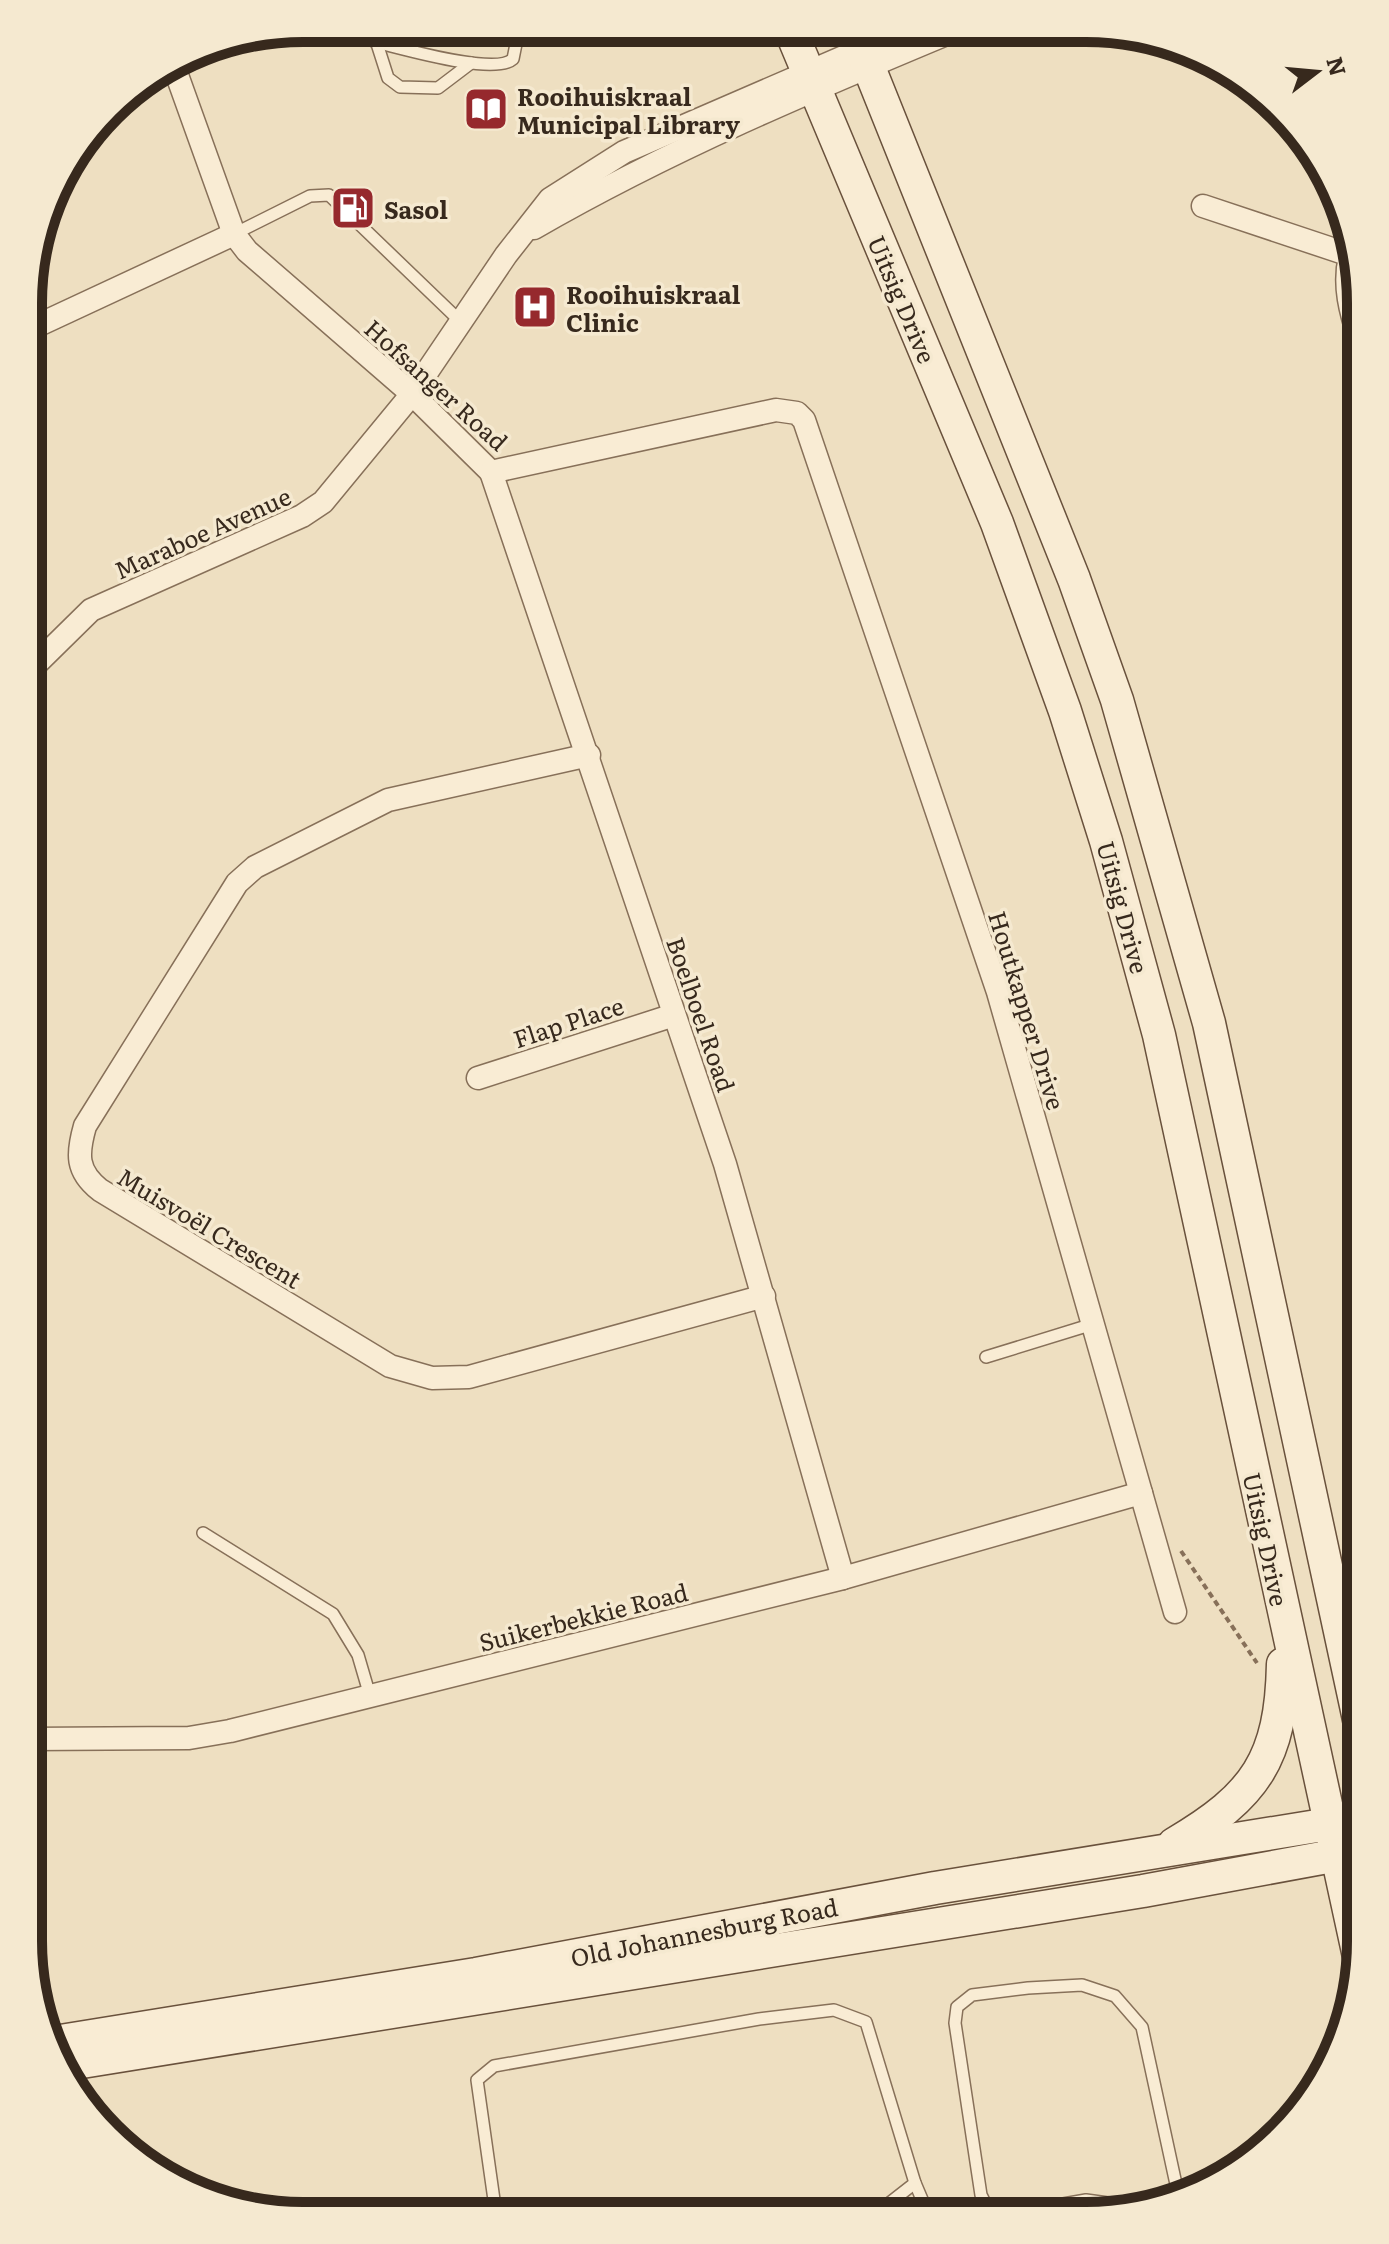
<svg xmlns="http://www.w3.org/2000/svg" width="1389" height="2244" font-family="Literata,serif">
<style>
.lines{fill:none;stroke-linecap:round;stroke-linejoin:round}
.service-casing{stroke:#877059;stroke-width:14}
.minor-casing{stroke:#877059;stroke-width:25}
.secondary-casing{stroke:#69513c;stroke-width:35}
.path{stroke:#877059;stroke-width:4;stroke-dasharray:6 4;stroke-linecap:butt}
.service{stroke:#f9ecd4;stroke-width:11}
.minor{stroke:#f9ecd4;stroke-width:22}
.secondary{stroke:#f9ecd4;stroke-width:32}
.labels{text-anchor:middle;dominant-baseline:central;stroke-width:7;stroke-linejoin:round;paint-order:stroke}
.poi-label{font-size:24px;font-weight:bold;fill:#37291d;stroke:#f5e9d0;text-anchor:start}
.street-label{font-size:24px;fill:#37291d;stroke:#f5e9d0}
.rim{fill:none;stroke:#37291d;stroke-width:10}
</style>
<rect width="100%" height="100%" fill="#eedfc1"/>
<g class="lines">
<g class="service-casing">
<g id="service">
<polyline points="372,28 388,78 400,87 438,88 471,63"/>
<path d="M375,42C401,48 495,76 513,59L517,39L509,30L501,29"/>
<polyline points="234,234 310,196 329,195 461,322"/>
<polyline points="986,1357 1093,1324"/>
<polyline points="203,1533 333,1614 358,1655 370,1696"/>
<polyline points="1035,2209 1086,2200 1108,2203 1112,2211"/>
<polyline points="496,2214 477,2080 494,2066 759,2019 834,2010 866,2022 915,2183 929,2216"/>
<polyline points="874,2215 915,2183"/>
<polyline points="1036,2216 1035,2209 988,2209 981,2195 955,2023 957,2007 972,1995 1028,1988 1082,1985 1115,1996 1142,2027 1179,2198"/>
</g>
</g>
<g class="minor-casing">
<g id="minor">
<polyline points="173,64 234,234 247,251 412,394 491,472 776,410 797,413 804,420 998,992 1175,1612"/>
<polyline points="1203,206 1350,255"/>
<path d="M534,228C669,150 812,90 956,30"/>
<path d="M1351,253C1342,284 1351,314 1361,344"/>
<polyline points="30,329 234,234"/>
<polyline points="491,472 725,1164 843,1578"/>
<polyline points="30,670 91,610 302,516 323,502 412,394 506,255 550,199 624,152 906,30"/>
<path d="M589,755L388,800L255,867L237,883L85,1126C77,1154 76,1171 100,1190L390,1366L432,1378L469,1377L764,1296"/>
<polyline points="478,1078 674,1015"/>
<polyline points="28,1739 189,1738 230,1731 843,1578 1141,1493"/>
</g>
</g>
<g class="secondary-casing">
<g id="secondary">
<polyline points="790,29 997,523 1065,711 1106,841 1159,1035 1360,1961"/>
<polyline points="854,30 1074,579 1117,700 1209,1023 1360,1724"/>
<path d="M1174,1844C1256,1796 1281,1759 1283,1664"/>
<polyline points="48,2043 476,1974 935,1888 1360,1819"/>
<polyline points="63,2065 1143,1891 1360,1851"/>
</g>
</g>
<polyline class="path" points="1181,1551 1257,1663"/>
<use href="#service" class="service"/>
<use href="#minor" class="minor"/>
<use href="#secondary" class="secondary"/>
</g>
<defs>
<g id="library-square" transform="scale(2.3)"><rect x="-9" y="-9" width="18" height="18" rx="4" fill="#96292d" stroke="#f5e9d0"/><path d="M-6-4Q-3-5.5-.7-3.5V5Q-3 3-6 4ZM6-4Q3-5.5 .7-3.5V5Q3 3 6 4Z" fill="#fff"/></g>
<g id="fuel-square" transform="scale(2.3)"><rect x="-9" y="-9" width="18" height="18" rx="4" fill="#96292d" stroke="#f5e9d0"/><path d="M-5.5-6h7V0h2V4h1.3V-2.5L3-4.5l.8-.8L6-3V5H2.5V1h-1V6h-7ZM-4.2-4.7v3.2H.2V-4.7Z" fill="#fff"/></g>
<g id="hospital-square" transform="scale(2.3)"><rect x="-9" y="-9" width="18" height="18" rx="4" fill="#96292d" stroke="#f5e9d0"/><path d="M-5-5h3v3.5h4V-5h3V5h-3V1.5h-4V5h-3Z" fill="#fff"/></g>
</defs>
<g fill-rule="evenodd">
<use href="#library-square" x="486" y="109"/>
<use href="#fuel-square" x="353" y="208"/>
<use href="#hospital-square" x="535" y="307"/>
</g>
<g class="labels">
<g class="poi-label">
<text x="517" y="95">Rooihuiskraal<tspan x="517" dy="28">Municipal Library</tspan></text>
<text x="384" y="208">Sasol</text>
<text x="566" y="293">Rooihuiskraal<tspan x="566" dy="28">Clinic</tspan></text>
</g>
<g class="street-label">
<text transform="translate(903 299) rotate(67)">Uitsig Drive</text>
<text transform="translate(437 384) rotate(42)">Hofsanger Road</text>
<text transform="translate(202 532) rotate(-24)">Maraboe Avenue</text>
<text transform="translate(1124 907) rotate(75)">Uitsig Drive</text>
<text transform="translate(1028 1010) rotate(73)">Houtkapper Drive</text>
<text transform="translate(702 1014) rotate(71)">Boelboel Road</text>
<text transform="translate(568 1021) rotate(-18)">Flap Place</text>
<text transform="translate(210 1227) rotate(31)">Muisvoël Crescent</text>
<text transform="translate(1267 1539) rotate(78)">Uitsig Drive</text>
<text transform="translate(583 1616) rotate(-14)">Suikerbekkie Road</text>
<text transform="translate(704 1931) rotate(-11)">Old Johannesburg Road</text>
</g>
</g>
<path d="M0 0H1389V2244H0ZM303 42H1086A261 261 0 0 1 1347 303V1941A261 261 0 0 1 1086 2202H303A261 261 0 0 1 42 1941V303A261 261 0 0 1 303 42Z" fill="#f5e9d0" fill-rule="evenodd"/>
<path class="rim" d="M303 42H1086A261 261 0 0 1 1347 303V1941A261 261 0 0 1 1086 2202H303A261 261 0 0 1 42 1941V303A261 261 0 0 1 303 42Z"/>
<g transform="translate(1317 72) rotate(74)" stroke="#f5e9d0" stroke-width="6" paint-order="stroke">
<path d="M0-6L14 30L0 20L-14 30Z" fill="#37291d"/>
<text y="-12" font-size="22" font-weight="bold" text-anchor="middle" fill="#37291d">N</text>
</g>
</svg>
